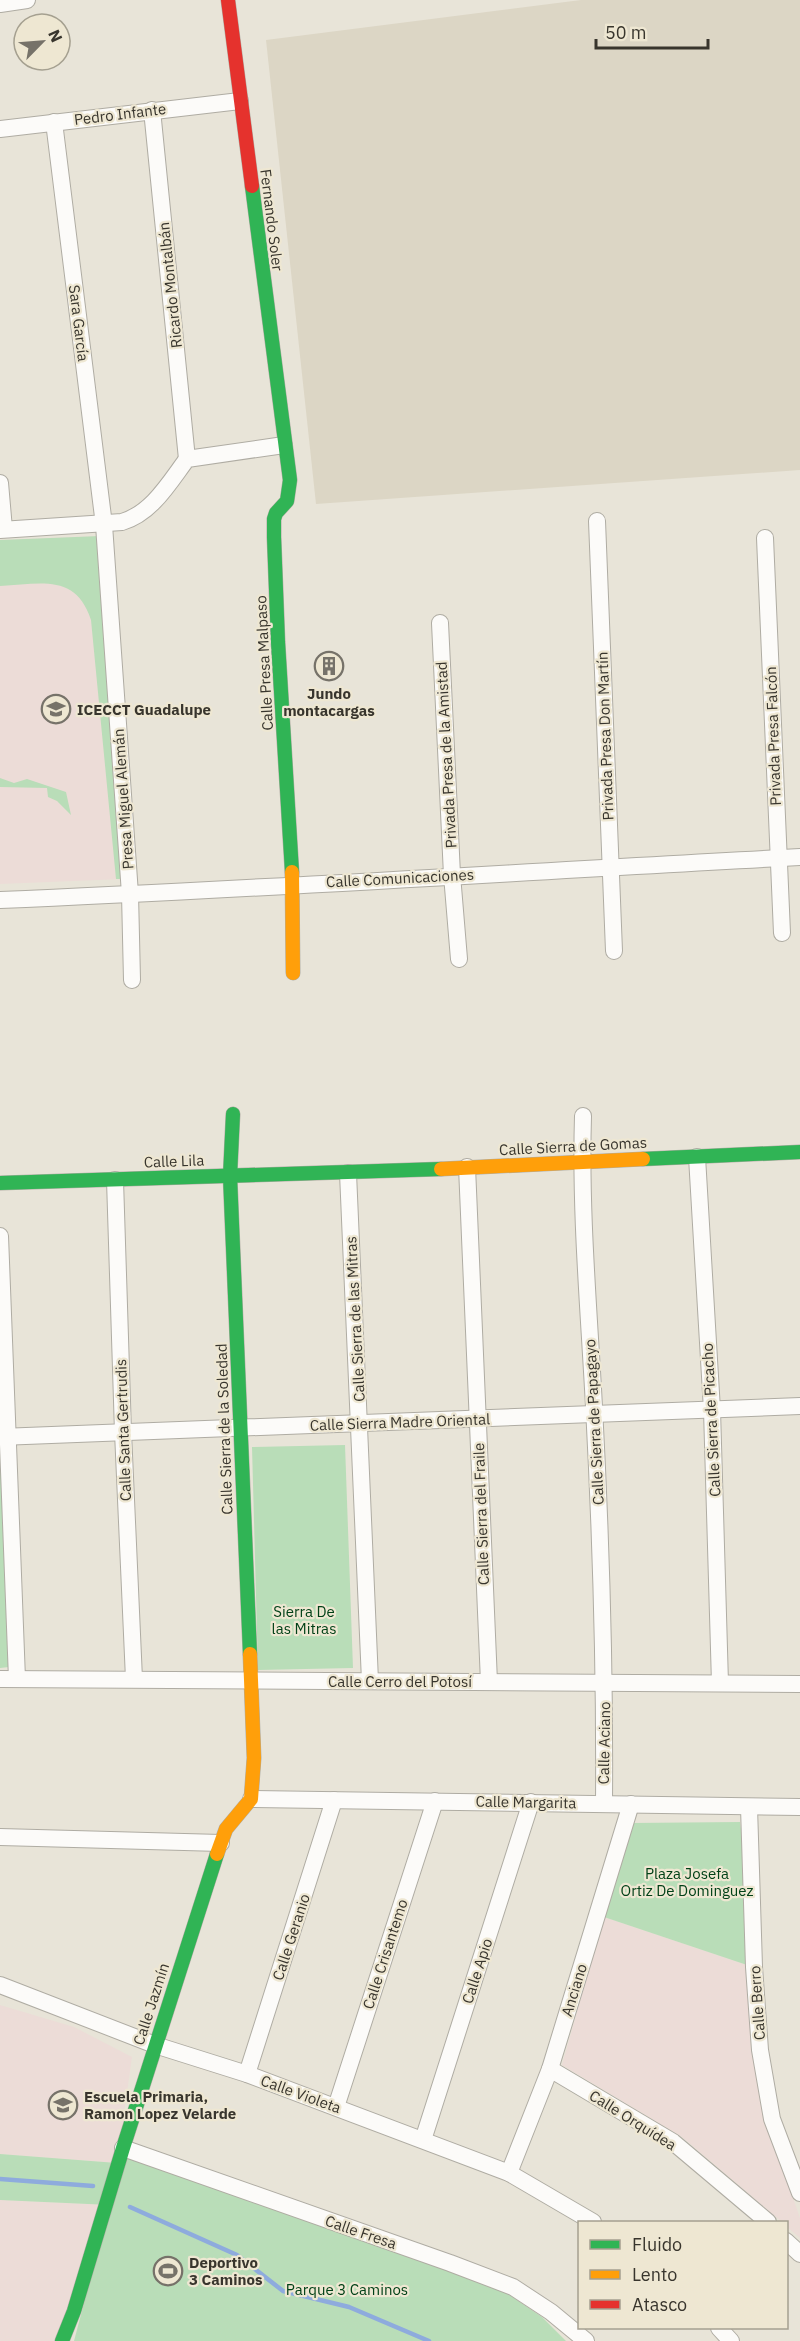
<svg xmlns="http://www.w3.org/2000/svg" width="800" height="2341" font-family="'IBM Plex Sans',sans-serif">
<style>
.industrial{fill:#dcd6c5}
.education{fill:#ecdcd7}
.green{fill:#b9ddb8}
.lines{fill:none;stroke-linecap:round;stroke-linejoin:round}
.stream{stroke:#8eabdd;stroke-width:4.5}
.street-casing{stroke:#afaca3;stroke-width:18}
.fast-casing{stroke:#afaca3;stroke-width:15}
.slow-casing{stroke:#afaca3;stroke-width:15}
.jam-casing{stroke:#afaca3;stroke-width:15}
.street{stroke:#fcfbf9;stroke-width:16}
.fast{stroke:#30b455;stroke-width:14}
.slow{stroke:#ff9f0a;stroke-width:14}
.jam{stroke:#e5322d;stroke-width:14}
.labels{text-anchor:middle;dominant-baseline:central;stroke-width:4.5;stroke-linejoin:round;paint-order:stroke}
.street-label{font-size:15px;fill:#38352d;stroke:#eee7d2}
.poi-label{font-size:15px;font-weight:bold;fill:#38352d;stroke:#eee7d2;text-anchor:start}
.park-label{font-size:15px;fill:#014117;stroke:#eee7d2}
</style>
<rect width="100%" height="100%" fill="#e8e4d8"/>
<polygon class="industrial" points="581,0 800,0 800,470 316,504 266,40"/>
<g class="education">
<polygon points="100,536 123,879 0,884 0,540"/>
<polygon points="604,1917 750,1966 771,2134 800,2218 800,2238 787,2227 786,2222 782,2222 682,2137 562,2065"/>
<polygon points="0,2005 74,2027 132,2057 117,2163 0,2154"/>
<polygon points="0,2200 110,2205 57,2341 0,2341"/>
</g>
<g class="green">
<path d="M100,536L123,879H116L91,620C76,573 40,584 0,586V540Z"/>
<polygon points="0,778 14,783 27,779 66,792 71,815 57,801 48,797 47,788 0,787"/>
<polygon points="0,1445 9,1667 0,1668"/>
<polygon points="345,1445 353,1668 258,1670 252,1447"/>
<polygon points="740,1822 747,1877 750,1966 604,1917 630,1823"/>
<polygon points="0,2154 117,2163 129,2156 502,2290 542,2317 566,2341 74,2341 110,2205 0,2200"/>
</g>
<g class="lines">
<g class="stream">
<polyline points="0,2179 93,2186"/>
<polyline points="130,2207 237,2255 283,2291 349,2307 429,2341"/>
</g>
<g class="street-casing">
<g id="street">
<polyline points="0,4 27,0"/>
<polyline points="152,110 187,459"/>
<polyline points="54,122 104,525 130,894 132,980"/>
<polyline points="0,129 240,101"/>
<polyline points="0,483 4,529"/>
<polyline points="597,521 614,951"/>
<path d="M0,530L122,522C152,513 169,483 187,459L284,445"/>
<polyline points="765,538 782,933"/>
<polyline points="440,623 452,875 459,959"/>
<path d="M0,900C267,889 533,871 800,857"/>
<path d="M583,1116C580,1213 589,1310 594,1407C601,1539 605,1671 604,1803"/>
<polyline points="697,1157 712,1410 720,1683"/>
<polyline points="467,1167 489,1682"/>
<polyline points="348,1173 370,1681"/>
<polyline points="115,1180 123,1432 134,1679"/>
<polyline points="0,1236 17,1679"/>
<polyline points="0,1437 800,1406"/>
<polyline points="0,1679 800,1684"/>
<polyline points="251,1799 800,1807"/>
<polyline points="749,1807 754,1967 760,2050 772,2119 800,2193"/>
<polyline points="0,1837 221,1843"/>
<polyline points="0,1985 155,2045 247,2074 509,2173 593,2222"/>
<polyline points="550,2069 673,2142 768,2222"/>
<polyline points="247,2074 334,1800"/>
<polyline points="336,2107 435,1801"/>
<polyline points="423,2140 531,1802"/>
<polyline points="123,2148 450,2263 513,2287 551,2312 586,2341"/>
<polyline points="509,2173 550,2069 631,1804"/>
<polyline points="786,2241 800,2254"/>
<polyline points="719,2328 731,2341"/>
</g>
</g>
<g class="fast-casing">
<g id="fast">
<polyline points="252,186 290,480 287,501 276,513 274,519 274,537 278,642 292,872"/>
<polyline points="233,1114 230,1176 250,1654"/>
<polyline points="643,1159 800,1152"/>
<polyline points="0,1183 441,1169"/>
<polyline points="62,2341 74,2311 123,2148 217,1854"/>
</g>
</g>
<g class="slow-casing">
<g id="slow">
<polyline points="292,872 293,973"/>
<polyline points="441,1169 643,1159"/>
<polyline points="217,1854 226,1829 251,1799 254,1758 250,1654"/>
</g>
</g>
<g class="jam-casing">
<polyline id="jam" points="228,0 252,186"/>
</g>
<use href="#street" class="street"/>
<use href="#fast" class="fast"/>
<use href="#slow" class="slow"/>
<use href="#jam" class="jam"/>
</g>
<defs>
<g id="building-ring" transform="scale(1.5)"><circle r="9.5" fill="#eee7d2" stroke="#767269" stroke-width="1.5"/><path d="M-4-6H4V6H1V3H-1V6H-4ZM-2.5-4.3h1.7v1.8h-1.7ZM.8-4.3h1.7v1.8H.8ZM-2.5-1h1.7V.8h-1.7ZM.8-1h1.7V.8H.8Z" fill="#767269"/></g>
<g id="school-ring" transform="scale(1.5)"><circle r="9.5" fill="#eee7d2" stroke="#767269" stroke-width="1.5"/><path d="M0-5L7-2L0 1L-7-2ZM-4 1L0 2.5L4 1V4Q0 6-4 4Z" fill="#767269"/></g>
<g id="stadium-ring" transform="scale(1.5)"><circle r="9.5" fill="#eee7d2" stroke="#767269" stroke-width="1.5"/><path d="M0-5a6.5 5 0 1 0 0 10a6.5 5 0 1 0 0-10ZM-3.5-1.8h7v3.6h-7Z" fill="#767269"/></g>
</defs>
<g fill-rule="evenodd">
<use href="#building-ring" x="329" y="666"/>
<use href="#school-ring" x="56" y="709"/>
<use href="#school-ring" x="63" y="2105"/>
<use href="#stadium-ring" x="168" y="2271"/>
</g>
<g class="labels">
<g class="street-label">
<text transform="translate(120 114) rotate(-7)">Pedro Infante</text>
<text transform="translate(272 220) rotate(83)">Fernando Soler</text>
<text transform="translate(170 285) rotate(-96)">Ricardo Montalbán</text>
<text transform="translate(79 323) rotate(83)">Sara García</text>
<text transform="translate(264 663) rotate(-93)">Calle Presa Malpaso</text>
<text transform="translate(605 736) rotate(-92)">Privada Presa Don Martín</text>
<text transform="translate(773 736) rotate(-92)">Privada Presa Falcón</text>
<text transform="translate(446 755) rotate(-93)">Privada Presa de la Amistad</text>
<text transform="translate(123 799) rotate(-94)">Presa Miguel Alemán</text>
<text transform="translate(400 878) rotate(-3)">Calle Comunicaciones</text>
<text transform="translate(573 1146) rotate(-3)">Calle Sierra de Gomas</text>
<text transform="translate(174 1161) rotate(-2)">Calle Lila</text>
<text transform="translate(355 1319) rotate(-93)">Calle Sierra de las Mitras</text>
<text transform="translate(711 1420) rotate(-93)">Calle Sierra de Picacho</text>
<text transform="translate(400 1422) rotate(-2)">Calle Sierra Madre Oriental</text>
<text transform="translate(594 1422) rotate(-93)">Calle Sierra de Papagayo</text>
<text transform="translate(224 1429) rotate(-92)">Calle Sierra de la Soledad</text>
<text transform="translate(123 1430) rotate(-92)">Calle Santa Gertrudis</text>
<text transform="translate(481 1514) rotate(-92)">Calle Sierra del Fraile</text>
<text x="400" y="1681">Calle Cerro del Potosí</text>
<text transform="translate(604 1743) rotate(-89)">Calle Aciano</text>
<text transform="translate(526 1802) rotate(1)">Calle Margarita</text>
<text transform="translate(291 1937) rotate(-72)">Calle Geranio</text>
<text transform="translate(385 1954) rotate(-72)">Calle Crisantemo</text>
<text transform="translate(477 1971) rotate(-72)">Calle Apio</text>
<text transform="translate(574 1990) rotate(-73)">Anciano</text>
<text transform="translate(757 2003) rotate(-94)">Calle Berro</text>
<text transform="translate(151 2004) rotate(-72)">Calle Jazmín</text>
<text transform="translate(301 2094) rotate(20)">Calle Violeta</text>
<text transform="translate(633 2120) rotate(32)">Calle Orquídea</text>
<text transform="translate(361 2232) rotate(19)">Calle Fresa</text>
</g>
<g class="poi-label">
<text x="329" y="693" text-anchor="middle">Jundo<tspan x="329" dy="17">montacargas</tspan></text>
<text x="77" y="709">ICECCT Guadalupe</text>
<text x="84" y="2096">Escuela Primaria,<tspan x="84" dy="17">Ramon Lopez Velarde</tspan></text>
<text x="189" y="2262">Deportivo<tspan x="189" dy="17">3 Caminos</tspan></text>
</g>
<g class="park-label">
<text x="304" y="1611">Sierra De<tspan x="304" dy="17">las Mitras</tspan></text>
<text x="687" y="1873">Plaza Josefa<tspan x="687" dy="17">Ortiz De Dominguez</tspan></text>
<text x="347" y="2289">Parque 3 Caminos</text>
</g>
</g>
<rect x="578" y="2221" width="210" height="108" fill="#eee7d2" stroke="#a5a090" stroke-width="1.5"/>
<rect x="590" y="2240" width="30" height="9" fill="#30b455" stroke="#a5a090" stroke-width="1.5"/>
<text x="632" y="2251" font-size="18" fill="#38352d">Fluido</text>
<rect x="590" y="2270" width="30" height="9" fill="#ff9f0a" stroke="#a5a090" stroke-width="1.5"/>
<text x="632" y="2281" font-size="18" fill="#38352d">Lento</text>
<rect x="590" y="2300" width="30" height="9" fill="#e5322d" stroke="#a5a090" stroke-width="1.5"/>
<text x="632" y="2311" font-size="18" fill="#38352d">Atasco</text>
<g transform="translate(42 42) rotate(65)"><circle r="28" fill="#eee7d2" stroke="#a5a090" stroke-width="1.5"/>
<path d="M0-4.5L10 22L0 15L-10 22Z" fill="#767269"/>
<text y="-9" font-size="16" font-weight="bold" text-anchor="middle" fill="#38352d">N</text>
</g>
<path d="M596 39v9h112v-9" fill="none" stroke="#38352d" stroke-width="3"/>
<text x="605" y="39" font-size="18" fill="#38352d" stroke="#eee7d2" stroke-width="4.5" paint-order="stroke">50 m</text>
</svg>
